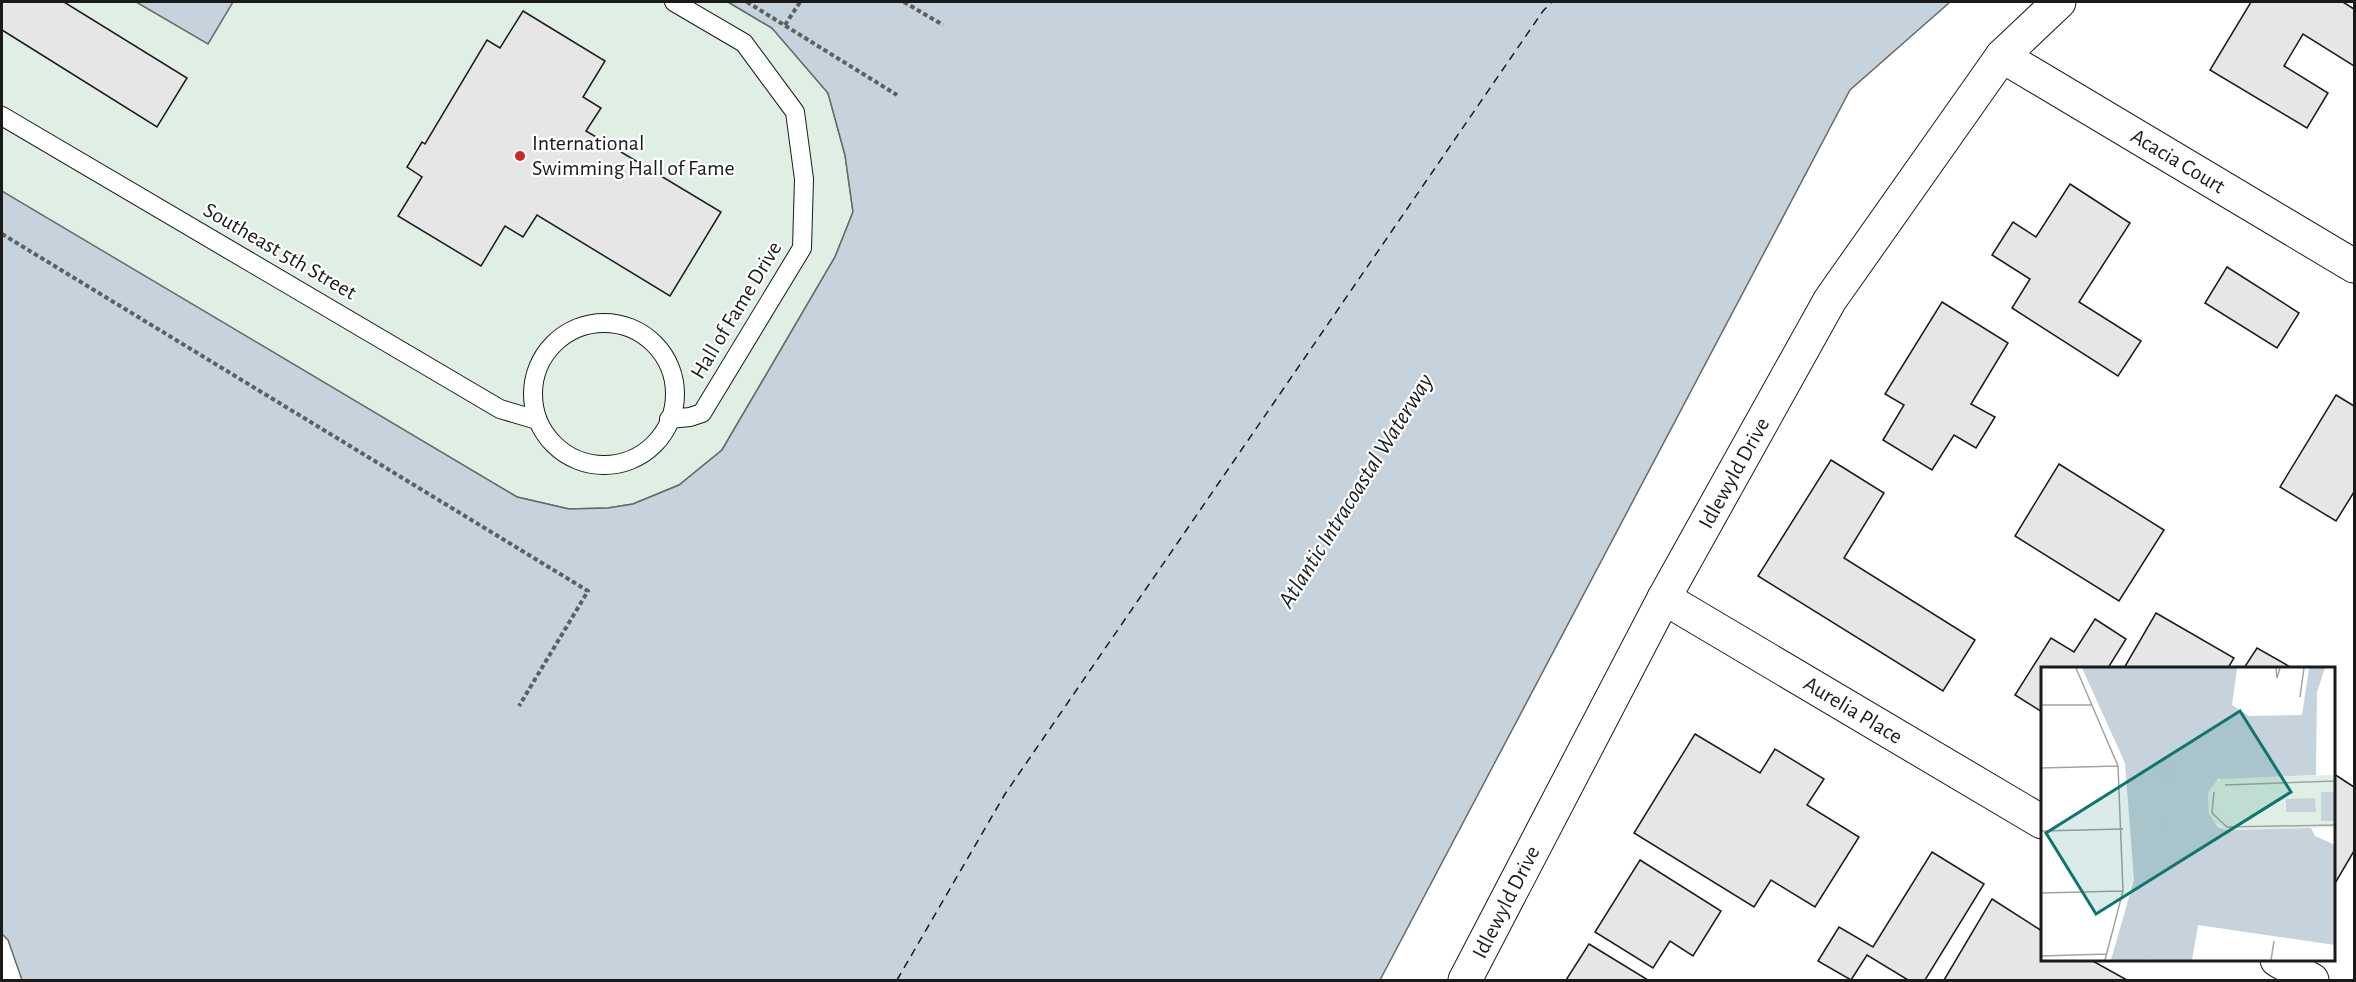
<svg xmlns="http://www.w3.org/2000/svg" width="2356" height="982" font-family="'Alegreya Sans',sans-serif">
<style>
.green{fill:#e0efe3;stroke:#6a6a6a;stroke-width:1.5}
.water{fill:#c6d2dc;stroke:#6a6a6a;stroke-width:1.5}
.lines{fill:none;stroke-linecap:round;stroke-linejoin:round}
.ferry{stroke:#1a1a1a;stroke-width:1.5;stroke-dasharray:8 6;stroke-linecap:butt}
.building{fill:#e6e6e6;stroke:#1a1a1a;stroke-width:1.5}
.service-casing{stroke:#1a1a1a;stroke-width:20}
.minor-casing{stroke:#1a1a1a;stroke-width:35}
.path{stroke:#5f5f5f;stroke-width:4;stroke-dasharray:4.5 3;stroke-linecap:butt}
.service{stroke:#fff;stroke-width:18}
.minor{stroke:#fff;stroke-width:33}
.poi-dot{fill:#c62828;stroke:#fff;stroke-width:2}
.labels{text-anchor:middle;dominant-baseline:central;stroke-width:4.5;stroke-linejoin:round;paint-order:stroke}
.poi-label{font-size:22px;fill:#1a1a1a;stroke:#fff;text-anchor:start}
.street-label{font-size:22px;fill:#1a1a1a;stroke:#fff}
.water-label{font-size:24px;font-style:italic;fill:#1a1a1a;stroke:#fff}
.inset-river{fill:none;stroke:#c6d2dc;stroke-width:3}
.inset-road{fill:none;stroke:#a3a3a3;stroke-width:1.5}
.view{fill:#0f766e;fill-opacity:0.15;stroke:#0f766e;stroke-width:3}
.inset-edge{fill:none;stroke:#1a1a1a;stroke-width:3}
</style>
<rect width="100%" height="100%" fill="#fff"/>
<polygon class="green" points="2,2 728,2 772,28 828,93 845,155 853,212 835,257 722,450 679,485 633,504 608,508 569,509 517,497 2,192"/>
<g class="water">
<polygon points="136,2 233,2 208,44"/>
<polygon points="728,2 1950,2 1850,90 1380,980 22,980 8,940 2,934 2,191 517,497 569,509 608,508 633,504 679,485 722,450 835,257 853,212 845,155 828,93 772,28"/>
</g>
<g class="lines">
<polyline class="ferry" points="897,980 1005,794 1543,11 1552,2"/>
</g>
<g class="building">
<polygon points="2,2 64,2 187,78 157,127 2,30"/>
<polygon points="2251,2 2343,2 2354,9 2354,66 2303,34 2284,66 2328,93 2307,128 2210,70"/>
<polygon points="523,11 605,61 583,97 601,108 586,131 721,212 670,296 537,215 523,237 505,226 481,266 398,216 422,177 407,167 422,142 425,144 487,40 500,48"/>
<polygon points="2070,184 2130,223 2079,302 2141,341 2118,376 2012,308 2030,279 1992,255 2013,222 2036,237"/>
<polygon points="2227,267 2299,313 2277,348 2205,303"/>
<polygon points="1942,302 2008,343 1971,404 1995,417 1976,448 1954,435 1932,470 1883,440 1904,405 1885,394"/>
<polygon points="2336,395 2354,406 2354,492 2336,521 2280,487"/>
<polygon points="1831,460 1884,493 1844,558 1975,640 1943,691 1758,576"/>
<polygon points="2059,464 2164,530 2119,601 2015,536"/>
<polygon points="2156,613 2234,658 2228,668 2124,668"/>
<polygon points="2095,619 2126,639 2108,668 2042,668 2042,712 2015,695 2051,638 2074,652"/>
<polygon points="2257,648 2292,668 2244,668"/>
<polygon points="1695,734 1760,773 1775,749 1824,779 1807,805 1859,837 1815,907 1771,880 1754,907 1634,833"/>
<polygon points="2334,774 2354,787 2354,851 2334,885"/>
<polygon points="1932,852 1984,884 1925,980 1908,980 1867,955 1851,980 1818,961 1839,927 1873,947"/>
<polygon points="1640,860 1721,911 1693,956 1670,941 1653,968 1595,932"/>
<polygon points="1992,899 2042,931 2042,960 2091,960 2127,980 1944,980"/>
<polygon points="1589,944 1648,980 1566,980"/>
</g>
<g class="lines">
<g class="service-casing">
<g id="service">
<polyline points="2,116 500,409 537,420"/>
<circle cx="604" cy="394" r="71"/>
<polyline points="669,419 690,417 702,413 802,248 804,179 795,112 744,43 674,2"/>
</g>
</g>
<g class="minor-casing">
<g id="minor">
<polyline points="2002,56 2354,266"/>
<polyline points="1664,598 2042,822"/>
<polyline points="2277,960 2312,980"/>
<polyline points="1465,980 1664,598 1830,300 2002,56 2059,2"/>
</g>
</g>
<g class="path">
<polyline points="747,2 897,95"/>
<polyline points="904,2 943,25"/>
<polyline points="785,25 800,2"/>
<polyline points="2,234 588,591 519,706"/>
</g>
<use href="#service" class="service"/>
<use href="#minor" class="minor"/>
</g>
<circle class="poi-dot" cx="520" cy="156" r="6"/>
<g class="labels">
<g class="poi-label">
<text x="532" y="143">International<tspan x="532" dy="25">Swimming Hall of Fame</tspan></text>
</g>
<g class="street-label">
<text transform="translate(2178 161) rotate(31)">Acacia Court</text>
<text transform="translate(280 251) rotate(30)">Southeast 5th Street</text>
<text transform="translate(736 310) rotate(-59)">Hall of Fame Drive</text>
<text transform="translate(1734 473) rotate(-61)">Idlewyld Drive</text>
<text transform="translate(1853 710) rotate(31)">Aurelia Place</text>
<text transform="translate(1506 902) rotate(-63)">Idlewyld Drive</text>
</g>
<g class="water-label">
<text transform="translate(1356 491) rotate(-58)">Atlantic Intracoastal Waterway</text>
</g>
</g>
<g transform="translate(2041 667)">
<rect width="294" height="294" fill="#fff"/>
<path d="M294,108V160L185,163L169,152L167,125L172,116L182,111Z" fill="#e0efe3"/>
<path d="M41,1H196L191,38L208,49L261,48L268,1H284L276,25L275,108L177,112L167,125L168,147L177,160L185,163L270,161L274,169L294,178V278L157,258L151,293H70L93,213L84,96ZM280,125H293V154H280ZM274,131L275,145H245V132Z" fill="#c6d2dc"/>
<path class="inset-river" d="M104,293L122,204L126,111L122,1"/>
<path class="inset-road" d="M35,1L77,99L82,224L64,293M235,1L236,11L239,1M259,30L263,1M0,38H51M0,101L77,99M184,118L294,114M173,125L171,146L186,160L294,158M0,164L82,162M0,226L82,224M0,289L66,287M230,293L233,274"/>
<path class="view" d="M199,44L250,125L55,247L5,166Z"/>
<rect width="294" height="294" class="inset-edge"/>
</g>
<rect width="2356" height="982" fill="none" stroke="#1a1a1a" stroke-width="6"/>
</svg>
